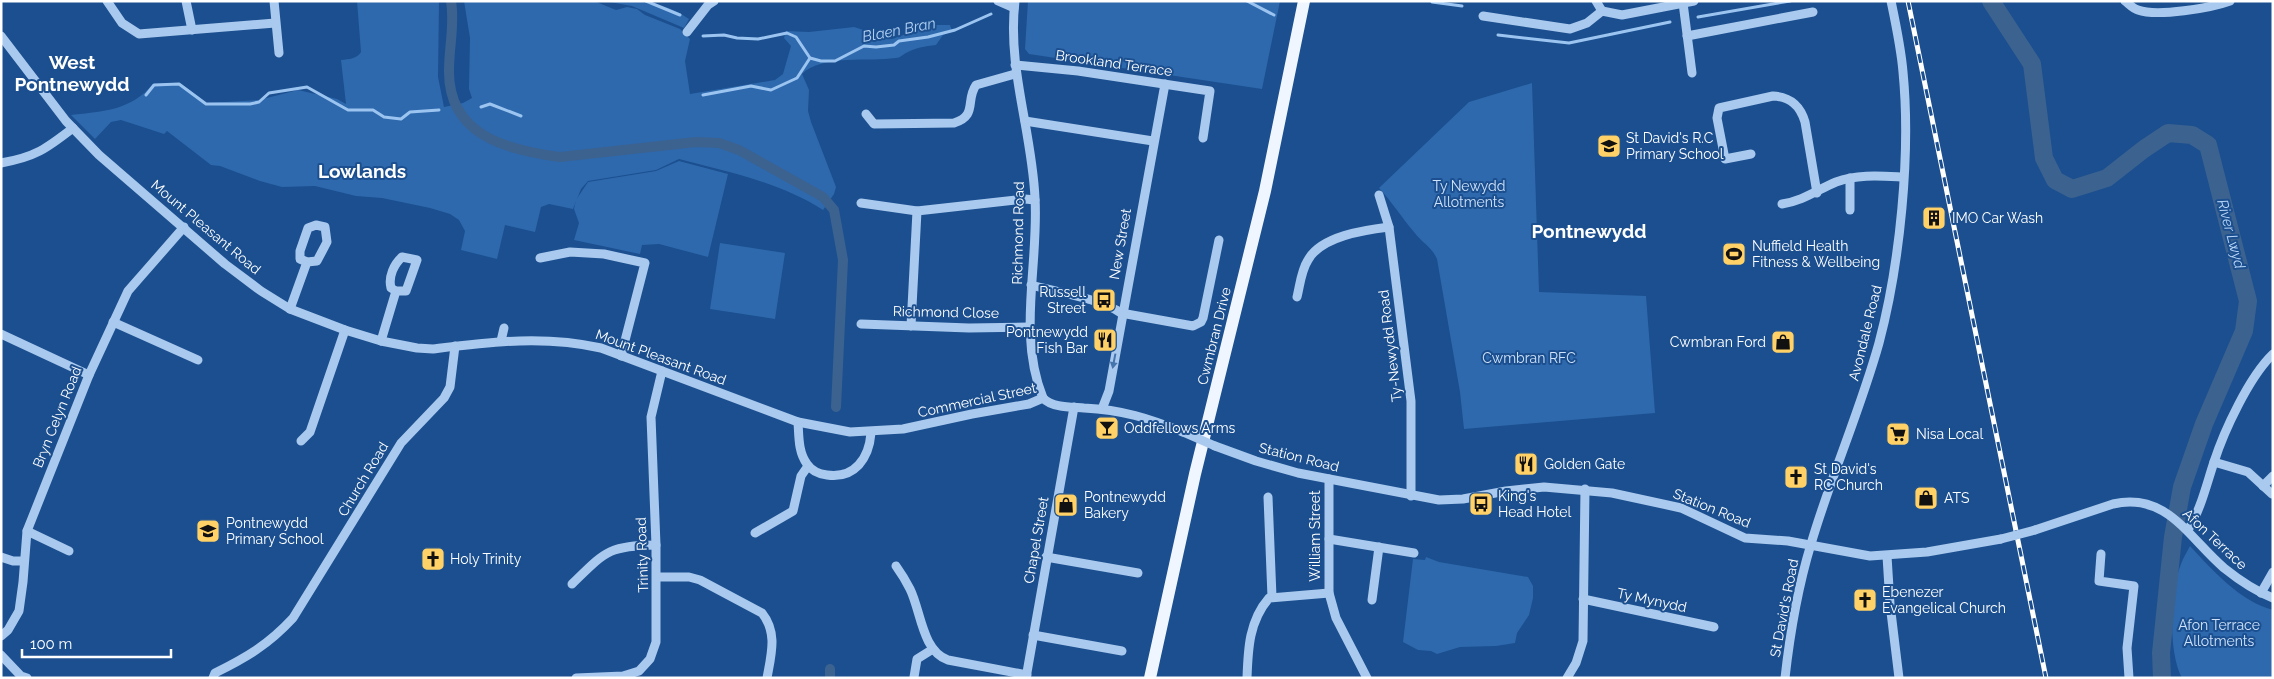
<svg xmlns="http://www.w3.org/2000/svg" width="2274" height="679" font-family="Raleway,sans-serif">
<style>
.green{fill:#2e69ad}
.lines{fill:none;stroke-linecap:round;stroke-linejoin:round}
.stream{stroke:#9cc4f0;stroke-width:3}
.canal{stroke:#3c6290;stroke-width:10}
.river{stroke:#3c6290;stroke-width:18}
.minor{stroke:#a9c9ee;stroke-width:9}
.major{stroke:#f0f6ff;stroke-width:12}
.rail-casing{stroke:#fff;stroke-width:5}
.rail{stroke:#1b4f8f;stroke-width:3;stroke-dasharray:9;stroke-linecap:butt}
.minor-bridge{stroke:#a9c9ee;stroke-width:9}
.oneway{fill:#4674ac}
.labels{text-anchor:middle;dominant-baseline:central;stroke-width:4;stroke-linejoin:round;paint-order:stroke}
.street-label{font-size:14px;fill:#fff;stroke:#1b4f8f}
.poi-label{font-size:14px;fill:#fff;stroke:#1b4f8f;text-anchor:start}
.park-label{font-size:14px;fill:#cfe3fa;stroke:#1b4f8f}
.water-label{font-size:15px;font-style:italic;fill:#b5d3f5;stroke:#1b4f8f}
.district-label{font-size:19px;font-weight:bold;fill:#fff;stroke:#1b4f8f}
</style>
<rect width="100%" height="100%" fill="#1b4f8f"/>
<g class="green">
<path d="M357,1H439L438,77L444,107L463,103L472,98L469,89L470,38L464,1H594L616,10L627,7L637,9L645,15L680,29L690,39L685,61L690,94L775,80L783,74L791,46L784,38L786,31L809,32L854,27L892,39L931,25H950L952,31L943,35L936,45C925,46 915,48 906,53C902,55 900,58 896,58C869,62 822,54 802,74L809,90L808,111L811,122L836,187L834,194L823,210C779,182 728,172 679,159L656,170L588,181L581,189L573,209L549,204L541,207L535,232L505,225L497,259L461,250L465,231L459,220L450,214L430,208L382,198L356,196L315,186L282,187L260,181L220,166L211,165L167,131L164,134L121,120L111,122L95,139L71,115C104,111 130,111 153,84L180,83L207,103L259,100L298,90L337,99L346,104L341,60C349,59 357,59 361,52Z"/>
<path d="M604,1C636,1 662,0 689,19L684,28L632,6Z"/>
<polygon points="1028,1 1280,1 1262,89 1029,54 1025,49"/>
<path d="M1532,83L1539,292L1646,296L1655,413L1464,429L1460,392L1437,259C1432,247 1422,243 1414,232C1402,218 1392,202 1379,188L1469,102Z"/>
<polygon points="679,161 728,174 708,257 659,244 642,245 640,254 574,240 579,223 574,209 576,200 588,182 656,171"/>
<polygon points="720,243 785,253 775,319 710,309"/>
<path d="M2190,546C2213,571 2240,601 2273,610V678H2182C2168,652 2170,591 2181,564C2183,558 2187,552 2190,546Z"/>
<polygon points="1426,557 1439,562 1528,577 1533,586 1533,598 1529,615 1517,633 1515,643 1496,646 1460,647 1437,654 1431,651 1418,650 1403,642 1413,559 1425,560"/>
</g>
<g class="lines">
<g class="stream">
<polyline points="646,1 680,15"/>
<polyline points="1247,1 1274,15"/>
<polyline points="1432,2 1462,6"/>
<polyline points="1698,17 1790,1"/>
<polyline points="1498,35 1569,43 1670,22"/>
<polyline points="703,36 724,35 737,38 758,39 787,33 796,37 810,58 821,61 835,61 864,46 876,47 894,45 899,41 928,37 955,30 991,14"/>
<polyline points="146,95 154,85 179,84 206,104 250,104 259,102 269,93 307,87 348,110 373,110 384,117 401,119 410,112 439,110"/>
<polyline points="703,95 751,86 771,90 797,78 810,58"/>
<polyline points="481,107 490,104 521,116"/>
</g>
<g class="canal">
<path d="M451,1C455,24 449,47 449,70C448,135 506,150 560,157L696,142L719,143L739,150L823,197L834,210L843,260L836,407"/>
<polyline points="830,669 830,678"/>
</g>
<polyline class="river" points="1991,1 2032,64 2044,158 2055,180 2072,189 2107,178 2144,149 2168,133 2192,135 2208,145 2248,301 2244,331 2204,424 2182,487 2173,537 2161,653 2162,678"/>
<g class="minor">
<polyline points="107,1 122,23 139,34 275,23"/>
<polyline points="186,1 192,30"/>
<polyline points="274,1 279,53"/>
<polyline points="998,1 1014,8"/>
<path d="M1015,1C1007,68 1032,131 1035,198C1039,265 1017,334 1043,398"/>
<polyline points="1596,1 1602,11"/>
<path d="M2125,1C2129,4 2133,9 2138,10C2157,17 2211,8 2230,1"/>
<polyline points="1683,3 1692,73"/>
<polyline points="1483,16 1570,29 1587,23 1602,11 1622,15 1694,1"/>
<polyline points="687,32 708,5 714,1"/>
<path d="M1,36L66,121L99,155L225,264L261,291L290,309L345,330L381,341L417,348L433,349C491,342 543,335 601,348L798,422L850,432L903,429L972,414L1029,404L1043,398"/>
<polyline points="1687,36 1813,12"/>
<polyline points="1015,65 1078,71 1210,91 1203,138"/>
<path d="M866,114L874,124L954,123C978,115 965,101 976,85L1015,74"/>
<polyline points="1025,121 1153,141"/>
<path d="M1751,154L1725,159L1717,118L1719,108L1773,96C1790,97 1800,105 1805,122L1817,193"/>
<path d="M1,163C35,157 46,149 73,128"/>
<polyline points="1850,178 1850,210"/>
<polyline points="1379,195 1389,227 1411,401 1411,496"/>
<polyline points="861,203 917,211 1025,199 1035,200"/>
<path d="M1782,204C1803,201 1817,190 1836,182C1857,174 1881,176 1903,177"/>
<polyline points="540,258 570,252 604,254 645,263 621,356"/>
<path d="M1031,285C1057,292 1101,299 1121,313L1193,326L1201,322L1203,318L1219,240"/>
<path d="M1297,297C1300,285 1301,271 1308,260C1321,236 1365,230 1389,227"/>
<polyline points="290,309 307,262 300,259 300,251 308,228 316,225 325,227 327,242 317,261 307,262"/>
<polyline points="113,322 198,360"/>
<polyline points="861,324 969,328 1029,327"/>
<polyline points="911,326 917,211"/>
<polyline points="1,334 89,375"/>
<path d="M381,341L396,291L391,288C388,277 394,264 402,257L417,260L406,291H396"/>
<polyline points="501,341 504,328"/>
<path d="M1043,398C1052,408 1072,407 1084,408C1123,410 1148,418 1183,432"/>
<polyline points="1102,409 1109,391 1165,84"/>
<path d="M798,422C799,436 798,452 807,464C811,470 819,474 827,475C855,479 869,458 871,433"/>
<polyline points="301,441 310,432 345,330"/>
<polyline points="1215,446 1256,461 1298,473 1439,500 1463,499 1506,491 1544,487 1612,493 1681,508 1745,538 1788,541 1870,556 1927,552 2001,539"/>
<polyline points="2214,462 2248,472 2272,494"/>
<polyline points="1329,479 1329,593 1336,618 1367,678"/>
<polyline points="2263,486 2273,476"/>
<polyline points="1268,497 1272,597"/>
<path d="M2035,530L2113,504C2167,492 2188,537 2224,568C2239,580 2255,591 2273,598"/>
<path d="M2188,530C2201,509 2206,486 2214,462C2224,431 2249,377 2273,354"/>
<polyline points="27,531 69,551"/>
<polyline points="755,533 793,511 801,476 808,466"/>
<polyline points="1329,539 1414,553"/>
<polyline points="2101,554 2099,581 2134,586 2127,648 2129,678"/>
<polyline points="1887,556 1890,604 1899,678"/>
<polyline points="1,557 13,561 23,561"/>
<polyline points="1046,557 1138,573"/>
<path d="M896,566C901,573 906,581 910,589C921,611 922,651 948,660L1027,675"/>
<path d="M657,577H689L700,580L762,613C778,633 771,655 767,678"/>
<path d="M572,584C606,551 608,546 656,545"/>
<polyline points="2261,593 2273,572"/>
<polyline points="1583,599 1714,627"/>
<polyline points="1372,600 1379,547"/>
<polyline points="1033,635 1122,651"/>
<polyline points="1,636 8,630 19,611 23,582 27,531 89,375 128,291 184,227"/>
<polyline points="1,655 21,676 27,678"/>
<polyline points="914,677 917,659 933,649"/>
<path d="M213,678L215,673C247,657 268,645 293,618L401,443L444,398L450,387L455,346"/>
<polyline points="576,678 623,676 639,671 650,659 656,642 656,545 651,417 662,371"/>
<polyline points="1026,678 1074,407"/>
<path d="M1247,678C1248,649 1249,621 1269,598L1329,593"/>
<polyline points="1567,678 1576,663 1583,641 1585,489"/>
<path d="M1785,678C1790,633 1798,587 1811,544C1831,476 1860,411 1879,343C1900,264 1911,154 1903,72C1901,48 1896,25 1891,1"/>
</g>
<polyline class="major" points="1150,678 1195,474 1265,191 1304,1"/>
<g class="rail-casing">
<polyline id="rail" points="1908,1 2046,678"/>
</g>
<use href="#rail" class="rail"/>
<g class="minor-bridge">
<polyline points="1183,432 1215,446"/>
<polyline points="2001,539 2035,530"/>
</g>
</g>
<defs><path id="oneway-solid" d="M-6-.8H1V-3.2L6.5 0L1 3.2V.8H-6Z" transform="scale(1.25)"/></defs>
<use class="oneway" href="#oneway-solid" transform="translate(1114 361) rotate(101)"/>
<defs>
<g id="school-square" transform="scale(1.25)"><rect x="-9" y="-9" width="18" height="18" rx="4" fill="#ffd166" stroke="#1b4f8f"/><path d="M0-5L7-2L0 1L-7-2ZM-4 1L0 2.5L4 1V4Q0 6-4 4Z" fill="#111"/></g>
<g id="building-square" transform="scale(1.25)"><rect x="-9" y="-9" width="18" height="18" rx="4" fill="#ffd166" stroke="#1b4f8f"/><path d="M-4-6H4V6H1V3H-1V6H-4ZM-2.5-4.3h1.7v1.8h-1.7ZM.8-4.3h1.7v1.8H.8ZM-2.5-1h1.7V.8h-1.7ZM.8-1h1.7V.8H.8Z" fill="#111"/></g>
<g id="stadium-square" transform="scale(1.25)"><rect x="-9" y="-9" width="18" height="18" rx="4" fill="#ffd166" stroke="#1b4f8f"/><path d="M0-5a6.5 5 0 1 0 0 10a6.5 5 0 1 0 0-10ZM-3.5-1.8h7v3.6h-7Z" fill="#111"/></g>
<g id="bus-square" transform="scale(1.25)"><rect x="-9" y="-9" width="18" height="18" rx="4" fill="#ffd166" stroke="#1b4f8f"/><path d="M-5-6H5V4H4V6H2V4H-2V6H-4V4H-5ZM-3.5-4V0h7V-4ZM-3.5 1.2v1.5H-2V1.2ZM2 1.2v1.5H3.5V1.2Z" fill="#111"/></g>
<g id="restaurant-square" transform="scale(1.25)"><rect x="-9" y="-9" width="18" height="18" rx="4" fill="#ffd166" stroke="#1b4f8f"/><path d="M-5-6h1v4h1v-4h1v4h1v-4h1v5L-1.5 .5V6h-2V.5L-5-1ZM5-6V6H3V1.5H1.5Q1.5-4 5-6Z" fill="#111"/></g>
<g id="shop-square" transform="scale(1.25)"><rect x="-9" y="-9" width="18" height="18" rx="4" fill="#ffd166" stroke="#1b4f8f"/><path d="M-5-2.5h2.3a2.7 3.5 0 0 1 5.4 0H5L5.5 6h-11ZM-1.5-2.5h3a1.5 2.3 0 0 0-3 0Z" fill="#111"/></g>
<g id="bar-square" transform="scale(1.25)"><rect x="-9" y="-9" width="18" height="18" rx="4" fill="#ffd166" stroke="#1b4f8f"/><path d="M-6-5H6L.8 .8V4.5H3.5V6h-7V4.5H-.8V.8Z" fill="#111"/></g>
<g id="supermarket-square" transform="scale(1.25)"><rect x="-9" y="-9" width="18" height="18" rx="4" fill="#ffd166" stroke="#1b4f8f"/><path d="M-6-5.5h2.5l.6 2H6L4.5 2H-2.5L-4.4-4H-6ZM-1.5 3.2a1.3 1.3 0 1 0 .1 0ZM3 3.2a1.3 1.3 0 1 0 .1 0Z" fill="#111"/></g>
<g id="church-square" transform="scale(1.25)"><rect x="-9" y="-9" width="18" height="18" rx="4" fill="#ffd166" stroke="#1b4f8f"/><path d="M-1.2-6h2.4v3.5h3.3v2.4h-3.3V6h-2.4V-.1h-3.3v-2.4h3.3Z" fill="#111"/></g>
</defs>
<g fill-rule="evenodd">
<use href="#school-square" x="1609" y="146"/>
<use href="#building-square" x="1934" y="218"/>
<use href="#stadium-square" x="1734" y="254"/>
<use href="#bus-square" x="1104" y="300"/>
<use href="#restaurant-square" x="1105" y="340"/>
<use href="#shop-square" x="1783" y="342"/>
<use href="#bar-square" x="1107" y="428"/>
<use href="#supermarket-square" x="1898" y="434"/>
<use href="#restaurant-square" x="1526" y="464"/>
<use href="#church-square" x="1796" y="477"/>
<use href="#shop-square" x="1926" y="498"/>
<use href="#bus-square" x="1481" y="504"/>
<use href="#shop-square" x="1066" y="505"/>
<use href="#school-square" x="208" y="531"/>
<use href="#church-square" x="433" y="559"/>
<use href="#church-square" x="1865" y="600"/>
</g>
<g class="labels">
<g class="street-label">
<text transform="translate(1114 63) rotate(8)">Brookland Terrace</text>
<text transform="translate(206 227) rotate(40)">Mount Pleasant Road</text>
<text transform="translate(1018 233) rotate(-89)">Richmond Road</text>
<text transform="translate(1120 244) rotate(-80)">New Street</text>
<text transform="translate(946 312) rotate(1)">Richmond Close</text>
<text transform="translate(1865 333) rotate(-76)">Avondale Road</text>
<text transform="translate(1214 336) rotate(-76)">Cwmbran Drive</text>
<text transform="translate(1390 346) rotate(-97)">Ty-Newydd Road</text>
<text transform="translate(661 357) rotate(20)">Mount Pleasant Road</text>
<text transform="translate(977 400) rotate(-12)">Commercial Street</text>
<text transform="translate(57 417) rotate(-68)">Bryn Celyn Road</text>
<text transform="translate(1299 457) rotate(14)">Station Road</text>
<text transform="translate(363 479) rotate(-59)">Church Road</text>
<text transform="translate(1712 508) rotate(22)">Station Road</text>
<text transform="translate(1315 536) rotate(-90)">William Street</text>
<text transform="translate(2215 539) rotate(43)">Afon Terrace</text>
<text transform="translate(1036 540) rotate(-80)">Chapel Street</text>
<text transform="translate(642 555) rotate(-92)">Trinity Road</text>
<text transform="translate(1652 600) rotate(12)">Ty Mynydd</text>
<text transform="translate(1784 608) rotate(-79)">St David's Road</text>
</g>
<g class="poi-label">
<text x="1626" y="138">St David's R.C<tspan x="1626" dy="16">Primary School</tspan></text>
<text x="1952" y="218">IMO Car Wash</text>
<text x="1752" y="246">Nuffield Health<tspan x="1752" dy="16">Fitness &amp; Wellbeing</tspan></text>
<text x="1086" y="292" text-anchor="end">Russell<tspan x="1086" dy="16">Street</tspan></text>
<text x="1088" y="332" text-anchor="end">Pontnewydd<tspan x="1088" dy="16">Fish Bar</tspan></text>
<text x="1766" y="342" text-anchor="end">Cwmbran Ford</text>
<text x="1124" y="428">Oddfellows Arms</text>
<text x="1916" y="434">Nisa Local</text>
<text x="1544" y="464">Golden Gate</text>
<text x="1814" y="469">St David's<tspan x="1814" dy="16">RC Church</tspan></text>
<text x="1498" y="496">King's<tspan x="1498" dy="16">Head Hotel</tspan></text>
<text x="1084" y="497">Pontnewydd<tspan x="1084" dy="16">Bakery</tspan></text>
<text x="1944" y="498">ATS</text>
<text x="226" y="523">Pontnewydd<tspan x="226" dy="16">Primary School</tspan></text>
<text x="450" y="559">Holy Trinity</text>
<text x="1882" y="592">Ebenezer<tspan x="1882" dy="16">Evangelical Church</tspan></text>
</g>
<g class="park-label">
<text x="1469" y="186">Ty Newydd<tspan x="1469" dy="16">Allotments</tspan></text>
<text x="1529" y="358">Cwmbran RFC</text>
<text x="2219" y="625">Afon Terrace<tspan x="2219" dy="16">Allotments</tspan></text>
</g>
<g class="water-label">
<text transform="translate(899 30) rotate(-11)">Blaen Bran</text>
<text transform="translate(2231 234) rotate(75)">River Lwyd</text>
</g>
<g class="district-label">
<text x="72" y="62">West<tspan x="72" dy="22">Pontnewydd</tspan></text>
<text x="362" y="171">Lowlands</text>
<text x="1589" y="231">Pontnewydd</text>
</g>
</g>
<rect width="2274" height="679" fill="none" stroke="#ffffff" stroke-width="5"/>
<path d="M22 649v8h149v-8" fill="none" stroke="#ffffff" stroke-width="2.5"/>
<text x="30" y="649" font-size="15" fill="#ffffff" stroke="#1b4f8f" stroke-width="4" paint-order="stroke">100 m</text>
</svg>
